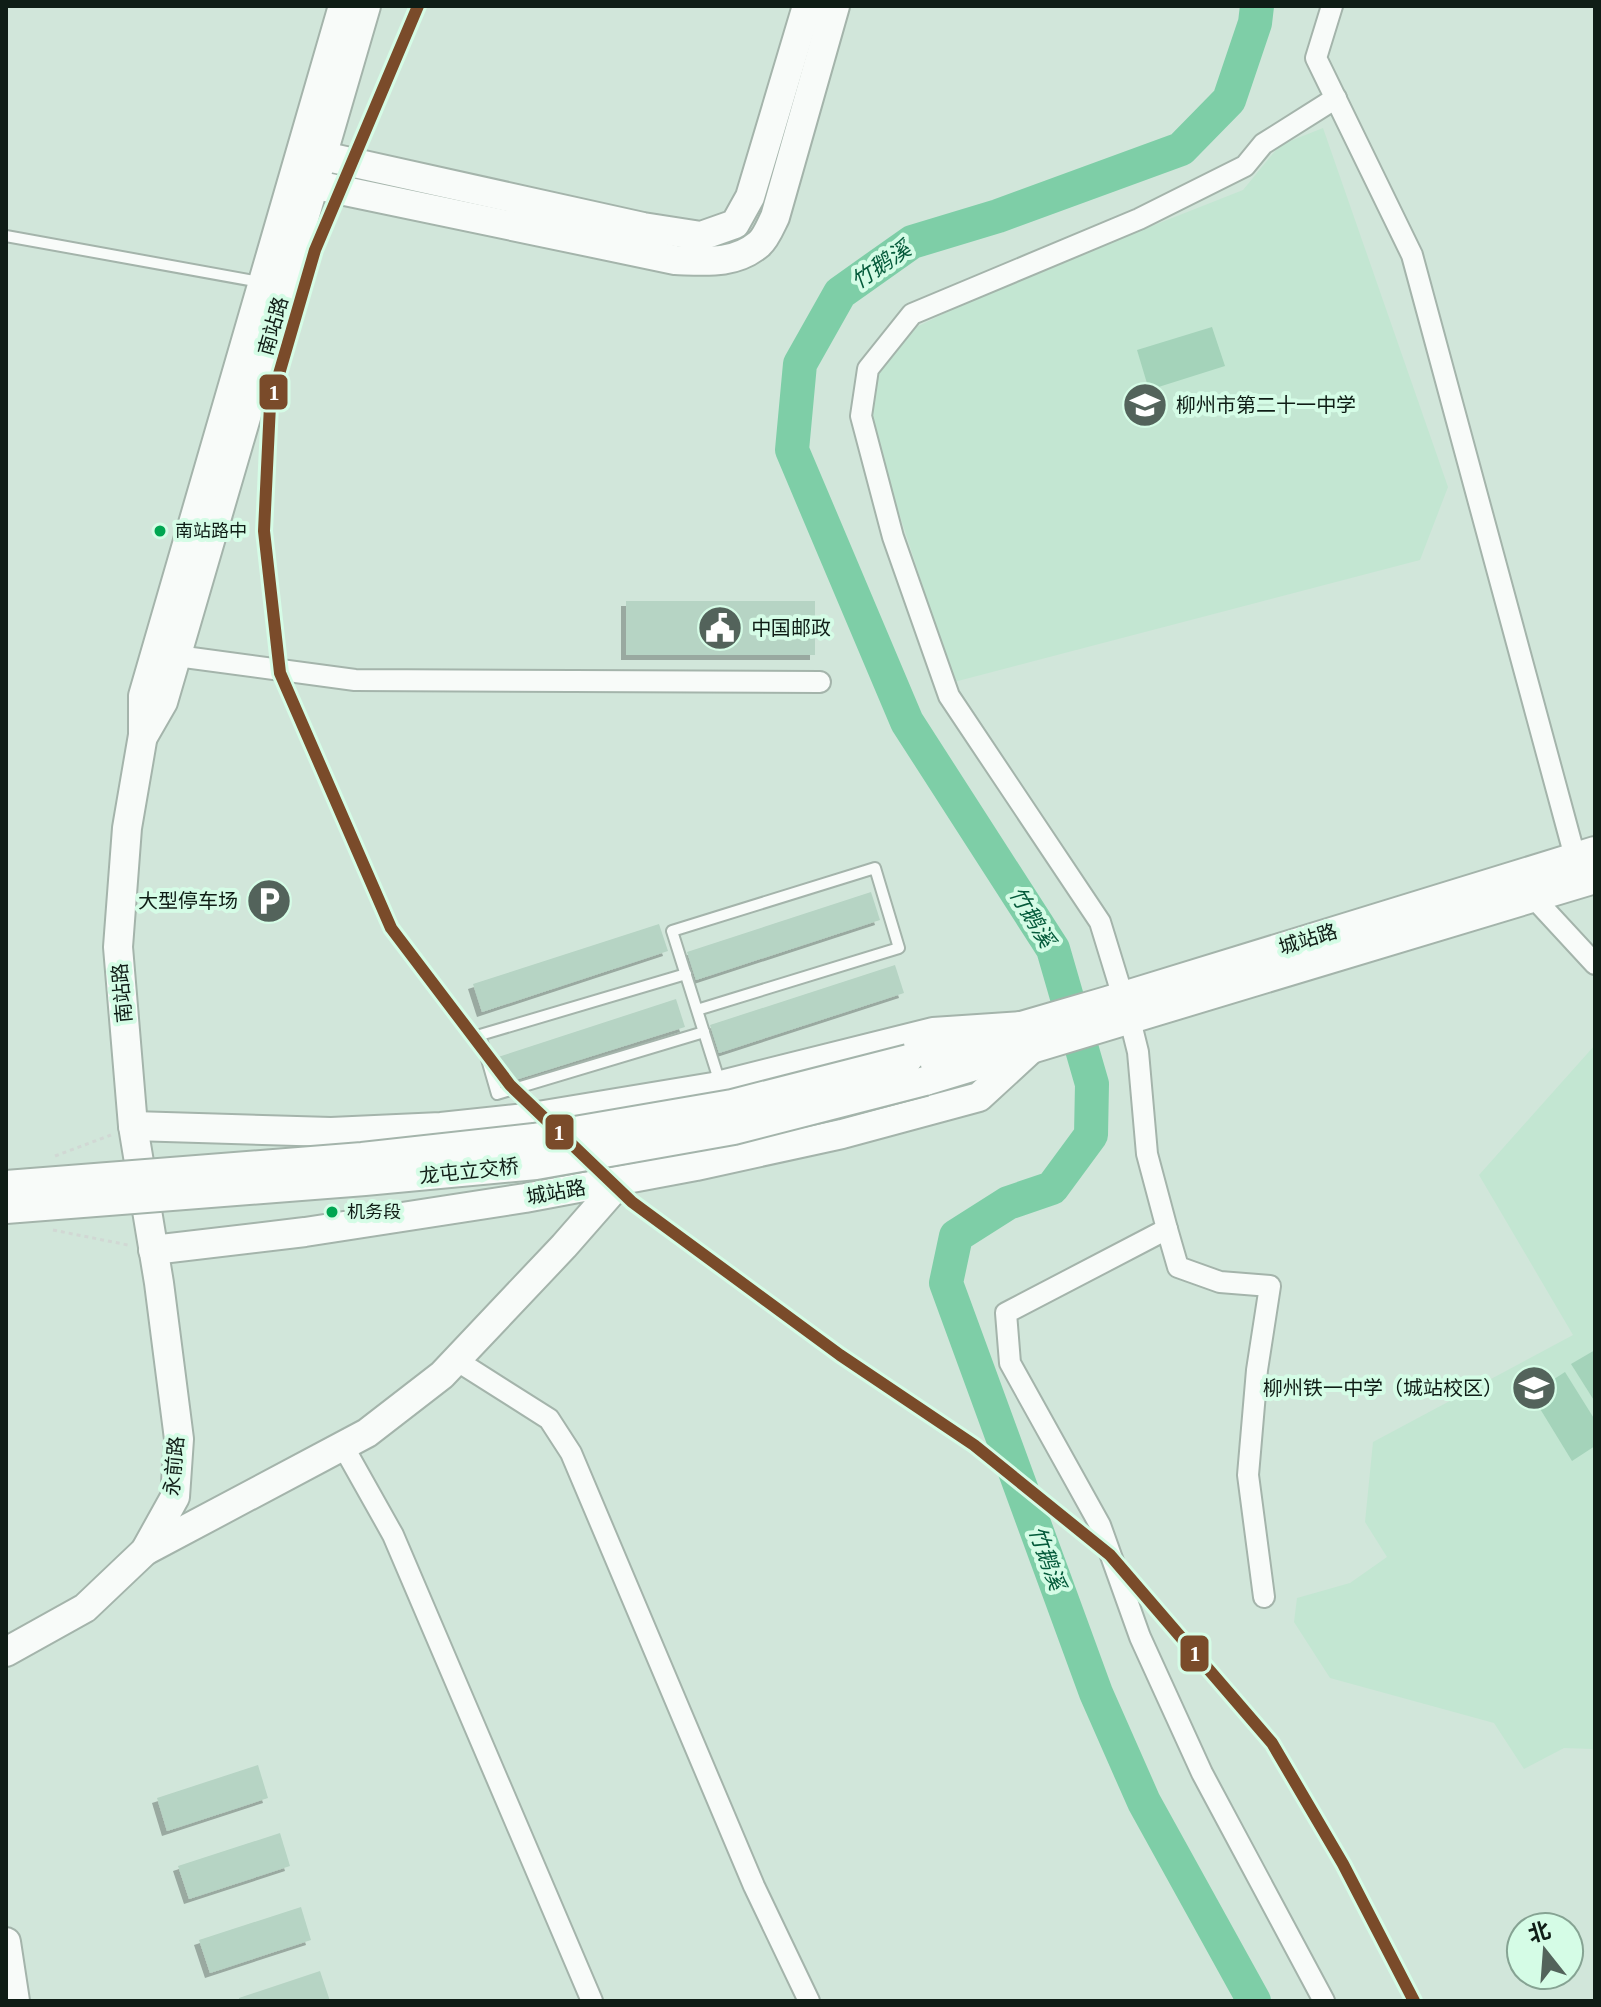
<svg xmlns="http://www.w3.org/2000/svg" width="1601" height="2007" font-family="'Times New Roman','Noto Sans SC',serif">
<style>
.built{fill:#c3e6d2}
.green{fill:#a4d3ba}
.lines{fill:none;stroke-linecap:round;stroke-linejoin:round}
.river{stroke:#7ecea7;stroke-width:34}
.building{fill:#b6d4c4;filter:url(#shadow)}
.lane-casing{stroke:#a4b4ab;stroke-width:14}
.street-casing{stroke:#a4b4ab;stroke-width:24}
.secondary-casing{stroke:#a4b4ab;stroke-width:32}
.path{stroke:#d1d8d4;stroke-width:3;stroke-dasharray:4 4;stroke-linecap:butt}
.lane{stroke:#f8fbf9;stroke-width:10}
.street{stroke:#f8fbf9;stroke-width:20}
.secondary{stroke:#f8fbf9;stroke-width:28}
.secondary-bridge-casing{stroke:#a4b4ab;stroke-width:32;stroke-linecap:butt}
.secondary-bridge{stroke:#f8fbf9;stroke-width:28}
.metro-1-casing{stroke:#d5fce6;stroke-width:18}
.metro-1{stroke:#7a4b2a;stroke-width:12}
.bus-dot{fill:#00a651;stroke:#d5fce6;stroke-width:3}
.labels{text-anchor:middle;dominant-baseline:central;stroke-width:8;stroke-linejoin:round;paint-order:stroke}
.bus-label{font-size:18px;fill:#0f1d16;stroke:#d5fce6;text-anchor:start}
.street-label{font-size:20px;fill:#0f1d16;stroke:#d5fce6}
.poi-label{font-size:20px;fill:#0f1d16;stroke:#d5fce6;text-anchor:start}
.water-label{font-size:22px;font-style:italic;fill:#045a3a;stroke:#d5fce6}
.line-badge{stroke:#d5fce6;stroke-width:3}
.badge-label{font-size:22px;text-anchor:middle;font-weight:bold;fill:#fff}
</style>
<defs>
<filter id="shadow"><feDropShadow dx="-5" dy="5" stdDeviation="0" flood-color="#0004"/></filter>
</defs>
<rect width="100%" height="100%" fill="#d1e6da"/>
<g class="built">
<polygon points="1323,128 1448,487 1420,560 954,682 871,427 871,383 904,333 1005,284 1243,190 1280,145"/>
<polygon points="1595,1045 1595,1752 1592,1749 1564,1748 1524,1769 1494,1723 1330,1678 1294,1622 1297,1598 1350,1583 1387,1557 1365,1522 1373,1442 1573,1335 1479,1175"/>
</g>
<g class="green">
<polygon points="1212,327 1225,366 1149,390 1137,350"/>
<polygon points="1595,1350 1595,1402 1571,1364"/>
<polygon points="1565,1372 1595,1420 1595,1446 1572,1461 1531,1394"/>
</g>
<g class="lines">
<polyline class="river" points="1254,2001 1144,1802 1096,1693 946,1283 956,1236 1008,1203 1052,1188 1091,1135 1092,1084 1053,949 907,722 792,450 800,364 840,293 912,242 998,216 1181,149 1229,100 1255,23 1257,6"/>
</g>
<g class="building">
<rect x="626" y="601" width="189" height="54"/>
<polygon points="871,892 880,920 696,980 687,952"/>
<polygon points="659,924 668,951 482,1012 473,984"/>
<polygon points="895,965 904,993 719,1053 710,1025"/>
<polygon points="676,999 685,1027 502,1084 495,1058"/>
<polygon points="258,1765 268,1798 167,1831 157,1798"/>
<polygon points="280,1833 290,1866 189,1899 178,1866"/>
<polygon points="301,1907 311,1940 210,1973 199,1940"/>
<polygon points="320,1971 330,2001 239,2001 239,1998"/>
</g>
<g class="lines">
<g class="lane-casing">
<g id="lane">
<polyline points="6,236 260,282"/>
<polyline points="686,974 480,1035 497,1094 704,1032"/>
<polyline points="697,1010 899,948 875,868 672,931 720,1083"/>
</g>
</g>
<g class="street-casing">
<g id="street">
<polyline points="1332,6 1316,58 1412,255 1575,857"/>
<polyline points="177,656 355,680 820,682"/>
<polyline points="1531,888 1534,898 1595,964"/>
<polyline points="1123,997 1100,922 949,696 893,537 861,416 868,369 912,314 1139,219 1245,166 1263,144 1336,98"/>
<polyline points="1130,1020 1138,1052 1147,1154 1167,1229 1006,1313 1010,1363 1100,1525 1140,1637 1202,1773 1324,2001"/>
<polyline points="1167,1229 1178,1267 1220,1282 1270,1286 1257,1370 1248,1475 1264,1597"/>
<polyline points="456,1360 549,1419 571,1453 754,1886 809,2001"/>
<polyline points="343,1446 393,1535 592,2001"/>
</g>
</g>
<g class="secondary-casing">
<g id="secondary">
<polyline points="305,152 643,227 701,236 735,224 750,197 807,6"/>
<path d="M297,181L675,260C705,261 734,265 759,244C766,238 771,225 775,217L835,6"/>
<polyline points="144,735 163,702 366,6"/>
<polyline points="908,1059 1107,1001 1595,851"/>
<polyline points="925,1081 1595,879"/>
<polyline points="133,1126 331,1132 441,1127 526,1118 713,1087 933,1032 1022,1026"/>
<polyline points="153,1250 305,1232 525,1198 696,1166 842,1134 979,1097 1029,1051"/>
<polyline points="145,1551 367,1433 442,1375 564,1246 621,1181"/>
<polyline points="6,1652 85,1608 145,1551 175,1497 179,1439 159,1283 133,1126 118,947 127,828 143,735 143,696 343,6"/>
<polyline points="6,1942 15,2001"/>
</g>
</g>
<g class="path">
<polyline points="55,1156 111,1135"/>
<polyline points="53,1230 128,1245"/>
</g>
<use href="#lane" class="lane"/>
<use href="#street" class="street"/>
<use href="#secondary" class="secondary"/>
<g class="secondary-bridge-casing">
<g id="secondary-bridge">
<polyline points="6,1185 362,1157 534,1138 732,1104 908,1059"/>
<polyline points="6,1209 365,1181 536,1165 734,1130 925,1081"/>
</g>
</g>
<use href="#secondary-bridge" class="secondary-bridge"/>
<g class="metro-1-casing">
<polyline id="metro-1" points="418,6 315,250 270,405 264,531 280,673 391,928 510,1085 632,1202 840,1355 974,1445 1110,1555 1272,1743 1343,1864 1414,2001"/>
</g>
<use href="#metro-1" class="metro-1"/>
</g>
<defs>
<g id="school-disc" transform="scale(2.3)"><circle r="9.5" fill="#53635b" stroke="#d5fce6"/><path d="M0-5L7-2L0 1L-7-2ZM-4 1L0 2.5L4 1V4Q0 6-4 4Z" fill="#fff"/></g>
<g id="civic-disc" transform="scale(2.3)"><circle r="9.5" fill="#53635b" stroke="#d5fce6"/><path d="M-.6-6.5H3V-4.5H.6V-3L4-1V1h2V6H-6V1h2V-1L-.6-3ZM-1.2 2.5V6h2.4V2.5Z" fill="#fff"/></g>
<g id="parking-disc" transform="scale(2.3)"><circle r="9.5" fill="#53635b" stroke="#d5fce6"/><path d="M-3.5-5.5H1a3.5 3.5 0 0 1 0 7H-1V5.5H-3.5ZM-1-3.4V-.6H.8a1.4 1.4 0 0 0 0-2.8Z" fill="#fff"/></g>
</defs>
<g fill-rule="evenodd">
<use href="#school-disc" x="1145" y="405"/>
<use href="#civic-disc" x="720" y="628"/>
<use href="#parking-disc" x="269" y="901"/>
<use href="#school-disc" x="1534" y="1388"/>
</g>
<g class="bus-dot">
<circle cx="160" cy="531" r="7"/>
<circle cx="332" cy="1212" r="7"/>
</g>
<g class="labels">
<g class="bus-label">
<text x="175" y="531">南站路中</text>
<text x="347" y="1212">机务段</text>
</g>
<g class="street-label">
<text transform="translate(273 326) rotate(-74)">南站路</text>
<text transform="translate(1308 939) rotate(-17)">城站路</text>
<text transform="translate(122 993) rotate(-95)">南站路</text>
<text transform="translate(469 1171) rotate(-6)">龙屯立交桥</text>
<text transform="translate(556 1192) rotate(-10)">城站路</text>
<text transform="translate(174 1466) rotate(-85)">永前路</text>
</g>
<g class="poi-label">
<text x="1176" y="405">柳州市第二十一中学</text>
<text x="751" y="628">中国邮政</text>
<text x="238" y="901" text-anchor="end">大型停车场</text>
<text x="1503" y="1388" text-anchor="end">柳州铁一中学（城站校区）</text>
</g>
<g class="water-label">
<text transform="translate(881 265) rotate(-34)">竹鹅溪</text>
<text transform="translate(1032 917) rotate(59)">竹鹅溪</text>
<text transform="translate(1047 1558) rotate(70)">竹鹅溪</text>
</g>
</g>
<g class="line-badge">
<rect x="258" y="373" width="31" height="38" rx="8" fill="#7a4b2a"/>
<rect x="544" y="1113" width="31" height="38" rx="8" fill="#7a4b2a"/>
<rect x="1179" y="1634" width="31" height="39" rx="8" fill="#7a4b2a"/>
</g>
<g class="badge-label">
<text x="274" y="400">1</text>
<text x="559" y="1140">1</text>
<text x="1195" y="1661">1</text>
</g>
<rect width="1601" height="2007" fill="none" stroke="#0f1d16" stroke-width="16"/>
<g transform="translate(1545 1951) rotate(343)"><circle r="38" fill="#d5fce6" stroke="#86a393" stroke-width="2"/>
<path d="M0-6L14 30L0 20L-14 30Z" fill="#53635b"/>
<text y="-12" font-size="22" font-weight="bold" text-anchor="middle" fill="#0f1d16">北</text>
</g>
</svg>
